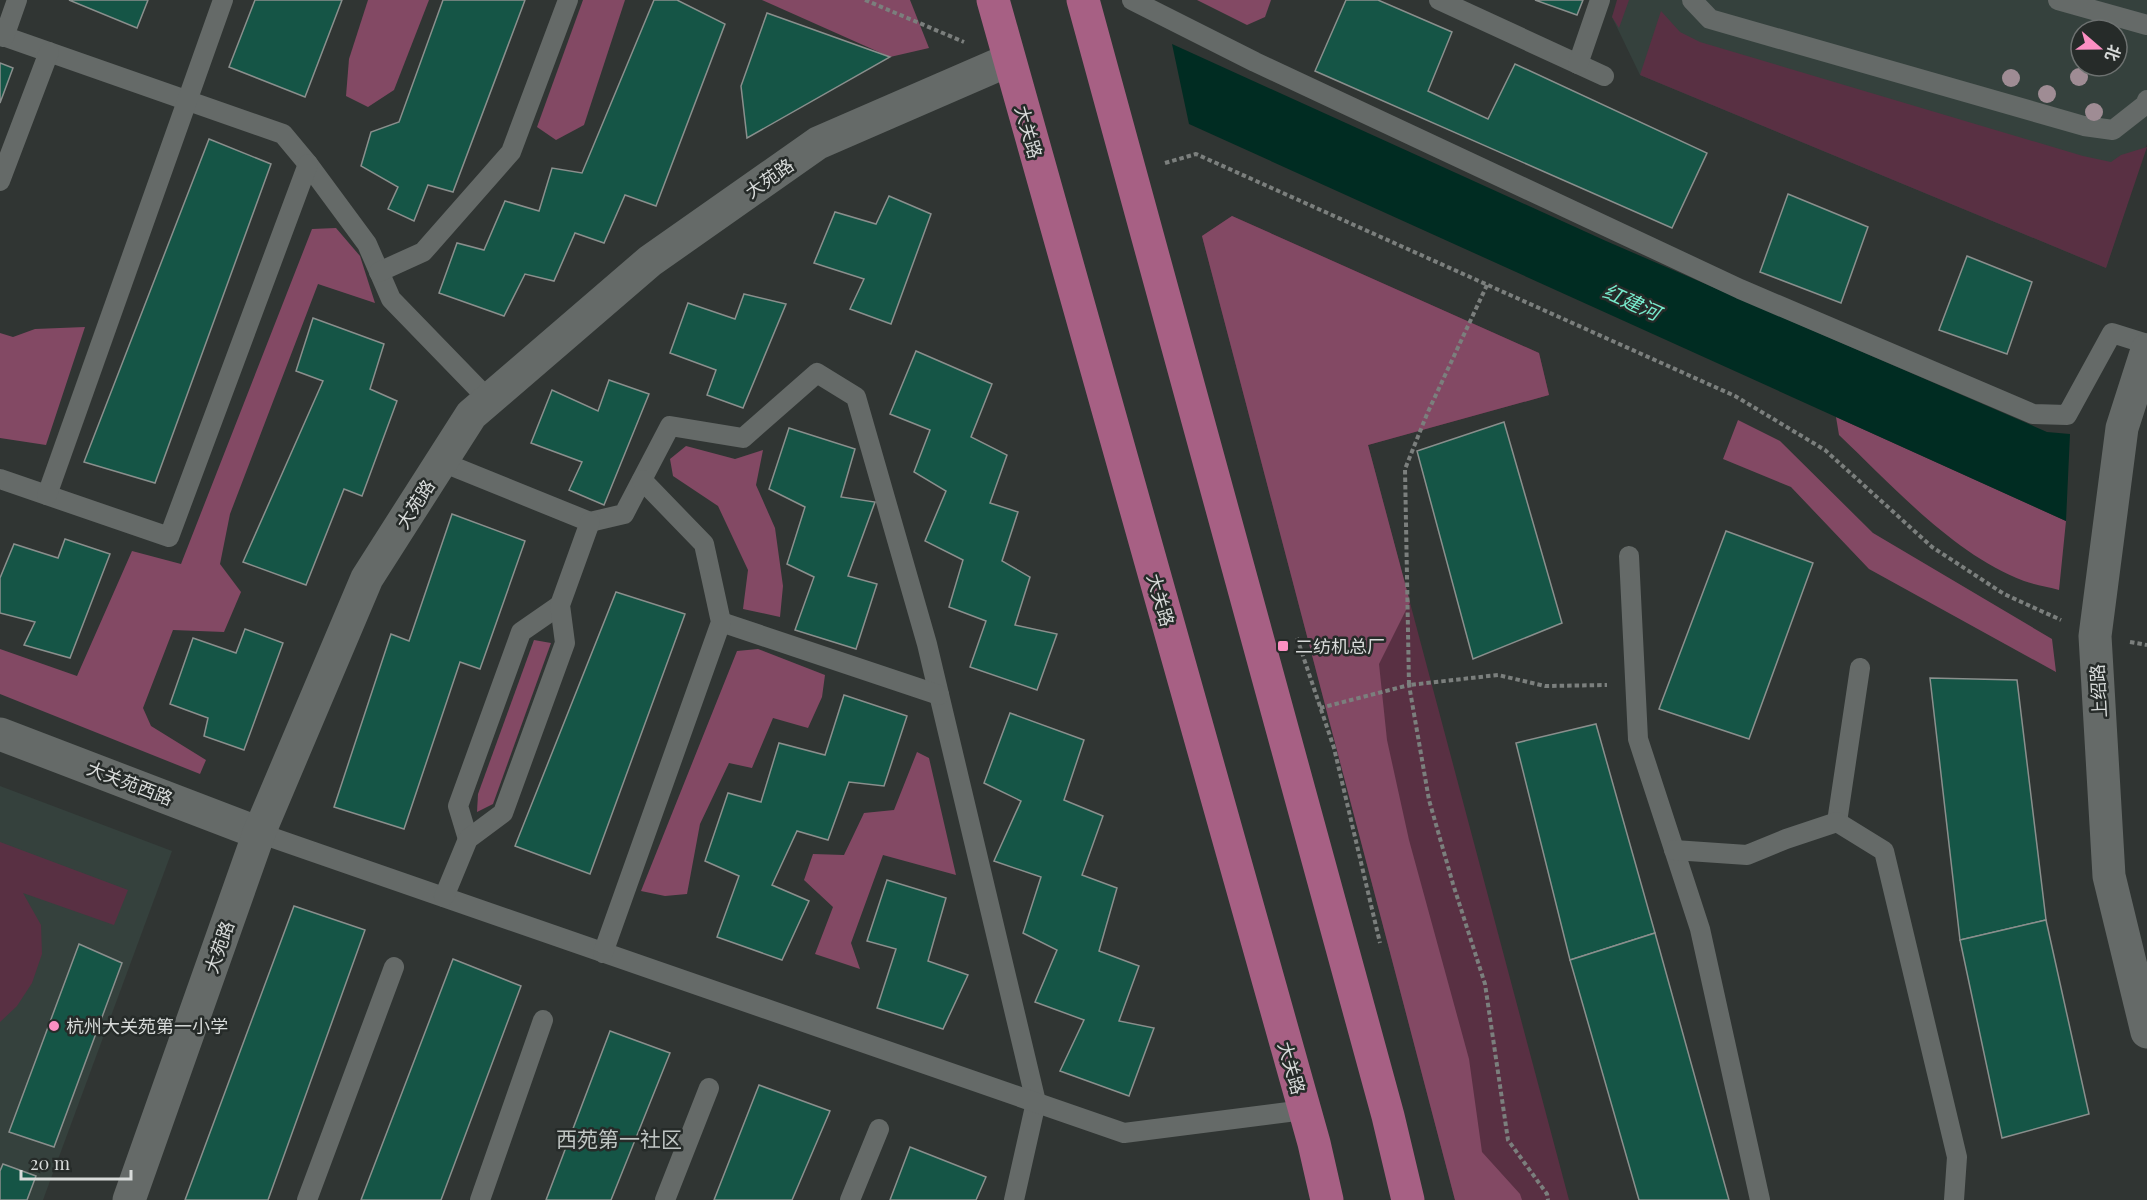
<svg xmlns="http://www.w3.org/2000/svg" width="2147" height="1200" font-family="'Playfair Display','Noto Sans SC',serif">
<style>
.built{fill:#35413d;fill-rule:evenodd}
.green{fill:#593043}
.forest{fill:#834964}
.water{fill:#002c22}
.building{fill:#155546;stroke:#8a8f8d;stroke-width:1.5}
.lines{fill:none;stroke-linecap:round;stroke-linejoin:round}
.path{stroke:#7b7f7d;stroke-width:4;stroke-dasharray:4.5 3;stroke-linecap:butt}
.service{stroke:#656a68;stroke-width:20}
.minor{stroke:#656a68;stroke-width:33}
.primary{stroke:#a76084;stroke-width:33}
.tree{fill:#9f8c94}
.poi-dot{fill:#fc8fc2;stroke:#262b29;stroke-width:2}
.labels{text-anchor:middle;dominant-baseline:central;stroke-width:5;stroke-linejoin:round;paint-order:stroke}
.street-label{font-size:18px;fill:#d8dbda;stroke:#262b29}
.poi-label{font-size:18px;fill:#d8dbda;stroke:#262b29;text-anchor:start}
.water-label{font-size:20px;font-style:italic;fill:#77ebcc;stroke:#262b29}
.quarter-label{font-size:21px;fill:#bfc5c3;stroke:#262b29}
</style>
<rect width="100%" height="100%" fill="#303533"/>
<g class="built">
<path d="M1618,0H2147V144L2106,268L1640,75L1612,17ZM2081,30H2117V66H2081Z"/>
<polygon points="0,786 172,851 43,1200 0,1200"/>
</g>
<g class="green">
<polygon points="1617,0 1629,0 1619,28 1612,17"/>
<polygon points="1661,11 1680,32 1700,42 2083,156 2111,162 2121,155 2147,147 2106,268 1640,75"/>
<polygon points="1232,216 1539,353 1549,395 1368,445 1569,1200 1455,1200 1202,236"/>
<polygon points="0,842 128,890 114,925 23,893 41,925 42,954 32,983 17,1006 0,1022"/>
</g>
<g class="forest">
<polygon points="368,0 429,0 394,90 368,107 346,96 349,59"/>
<polygon points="583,0 625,0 584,125 556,140 537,127"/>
<polygon points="762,0 910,0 929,48 890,57"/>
<polygon points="1197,0 1271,0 1265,17 1247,25"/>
<polygon points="1232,216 1539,353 1549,395 1368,445 1410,602 1379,664 1387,740 1409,840 1469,1059 1482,1152 1520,1194 1522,1200 1455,1200 1202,236"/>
<polygon points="336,228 360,256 375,303 318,284 230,514 220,564 241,592 224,632 173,630 143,708 151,726 206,760 200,774 0,694 0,649 77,676 132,551 181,564 312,229"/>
<polygon points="85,327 46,445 0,438 0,333 13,337 35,329"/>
<path d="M1836,417L2066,521L2059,590C2048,587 2035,585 2024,581C1953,554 1893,486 1839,435Z"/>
<polygon points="1738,420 1780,441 1873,533 2052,639 2056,672 1869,569 1791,487 1723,459"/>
<polygon points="686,446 735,459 763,450 756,485 775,528 783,586 780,617 743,609 748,570 718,506 673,476 670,459"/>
<polygon points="534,640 551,643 493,804 477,812 478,794"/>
<polygon points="758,649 825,675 822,697 808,728 773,718 752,768 729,763 700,824 687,894 665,896 641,891 737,651"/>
<polygon points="917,752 929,758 956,875 883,855 851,943 860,969 815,954 833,907 804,880 813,854 844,855 864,813 894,810"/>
</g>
<polygon class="water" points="1172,44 1606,241 2047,432 2070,434 2066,521 1189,124"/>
<g class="building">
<polygon points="69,0 148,0 137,28"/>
<polygon points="255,0 342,0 305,97 229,67"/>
<polygon points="443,0 525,0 453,192 428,185 414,221 388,209 398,187 361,166 371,132 399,122"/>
<polygon points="654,0 677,0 725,24 656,206 625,195 604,243 575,233 554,281 525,274 504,316 439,293 457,243 484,250 505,201 539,211 552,168 582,173"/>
<polygon points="1346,0 1378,0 1452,32 1428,91 1488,119 1515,64 1707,153 1672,228 1315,71"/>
<polygon points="1535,0 1583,0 1577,15"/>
<polygon points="767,13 890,57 747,138 741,86"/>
<polygon points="0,63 13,68 0,103"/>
<polygon points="209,139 271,164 155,483 84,462"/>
<polygon points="1788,194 1868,227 1841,303 1760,272"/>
<polygon points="889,196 931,214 891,324 850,309 864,279 814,263 835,212 876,224"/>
<polygon points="1967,256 2032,282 2007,354 1939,330"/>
<polygon points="744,294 786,304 743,408 707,395 716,370 670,353 688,303 735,319"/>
<polygon points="313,318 384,344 370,389 397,401 362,496 344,489 306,585 243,562 323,381 296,371"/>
<polygon points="916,351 992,384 971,437 1007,455 990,503 1018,512 1002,561 1030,577 1015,625 1057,634 1037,690 970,667 986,621 949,607 963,560 925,541 946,491 914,472 930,430 890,414"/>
<polygon points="609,380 649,394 604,505 569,490 582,462 531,443 552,390 598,411"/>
<polygon points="1504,422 1562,623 1473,659 1417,451"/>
<polygon points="789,428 855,449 841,497 875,502 848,576 877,584 856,649 795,630 814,577 787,564 805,507 769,489"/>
<polygon points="452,514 525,541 480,669 460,662 404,829 334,807 391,634 409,641"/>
<polygon points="1726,531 1813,563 1749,739 1659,709"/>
<polygon points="65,539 110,554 70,658 24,645 35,622 0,613 0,578 14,544 58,558"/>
<polygon points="616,592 685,614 590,874 515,846"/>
<polygon points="245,629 283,643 244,750 204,736 208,718 170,704 193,638 236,653"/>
<polygon points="1930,678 2017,680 2046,920 1960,940"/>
<polygon points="844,695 907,716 884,786 849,782 828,840 797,831 772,885 809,901 782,960 717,937 739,876 705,861 728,793 761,802 779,743 825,755"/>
<polygon points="1010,713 1084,740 1064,800 1103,816 1082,875 1117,888 1099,951 1139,966 1119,1021 1154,1028 1129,1096 1060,1071 1084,1020 1035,1002 1057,950 1023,933 1041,877 994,861 1021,801 984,783"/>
<polygon points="1596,724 1655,933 1570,960 1516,743"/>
<polygon points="887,880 946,898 928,961 968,975 943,1029 877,1008 896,949 867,941"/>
<polygon points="294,906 365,930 268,1200 185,1200"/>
<polygon points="2046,920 2089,1114 2002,1138 1960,940"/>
<polygon points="1655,933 1729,1200 1639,1200 1570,960"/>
<polygon points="79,944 122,963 54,1147 9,1132"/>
<polygon points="453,959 521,986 441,1200 361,1200"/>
<polygon points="610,1031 670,1053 611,1200 546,1200"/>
<polygon points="759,1085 830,1111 792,1200 714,1200"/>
<polygon points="910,1147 986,1177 976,1200 890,1200"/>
<polygon points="3,1164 36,1176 27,1200 0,1200 0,1171"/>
</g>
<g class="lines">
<g class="path">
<polyline points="865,0 964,42"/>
<polyline points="1165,163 1196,154 1735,396 1825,450 1932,547 2004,594 2061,620"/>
<polyline points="1487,285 1427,414 1405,469 1409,685 1498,675 1545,686 1607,685"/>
<polyline points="1297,638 1334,748 1380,943"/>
<polyline points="2130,642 2147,645"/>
<polyline points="1320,708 1409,685 1429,800 1453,884 1485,984 1508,1140 1547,1194 1548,1200"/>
</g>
<g class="service">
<polyline points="1132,0 1255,62 1740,289 2033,414 2067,415 2112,333 2147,344"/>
<polyline points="1439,0 1604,76"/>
<polyline points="1692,0 1710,19 2084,126 2113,130 2146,104 2147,100"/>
<polyline points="2058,0 2147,25"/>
<polyline points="0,35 283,134 308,164 367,244 391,299 489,400"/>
<polyline points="4,37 17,0"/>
<polyline points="1578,64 1600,0"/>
<polyline points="0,181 49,52"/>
<polyline points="379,272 423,252 511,152 568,0"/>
<polyline points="442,462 590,522 624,514 670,426 743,438 817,373 856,397 927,644 1036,1102 1014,1200"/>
<polyline points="0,479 169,537 308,164"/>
<polyline points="47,495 223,0"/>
<polyline points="1629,556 1638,739 1700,929 1760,1200"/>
<polyline points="721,622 939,695"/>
<polyline points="1837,822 1860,668"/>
<polyline points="259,833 1124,1133 1304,1110"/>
<polyline points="468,839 458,806 521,632 560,605"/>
<polyline points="1674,850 1747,855 1786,839 1837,822 1884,851 1957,1157 1954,1200"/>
<polyline points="444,897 468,839 503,813 565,643 560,605 590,522"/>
<polyline points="603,953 721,622 704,544 642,480"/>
<polyline points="307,1200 394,967"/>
<polyline points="480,1200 543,1020"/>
<polyline points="665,1200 709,1088"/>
<polyline points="850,1200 879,1129"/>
</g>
<g class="minor">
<polyline points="2147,350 2122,428 2095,636 2109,876 2147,1032"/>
<polyline points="0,734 259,833"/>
<polyline points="129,1200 259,833 367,578 471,415 650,261 818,143 1009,60"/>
</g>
<g class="primary">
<polyline points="993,0 1314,1143 1327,1200"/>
<polyline points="1083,0 1388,1116 1408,1200"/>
</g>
</g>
<g class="tree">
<circle cx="2079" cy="77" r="9"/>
<circle cx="2011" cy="78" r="9"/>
<circle cx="2047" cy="94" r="9"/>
<circle cx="2094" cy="112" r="9"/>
</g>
<g class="poi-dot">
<rect x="1277" y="640" width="12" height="12" rx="3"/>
<circle cx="54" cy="1026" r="6"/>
</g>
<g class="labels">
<g class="street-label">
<text transform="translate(1029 132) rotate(74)">大关路</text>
<text transform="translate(769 178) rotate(-35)">大苑路</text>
<text transform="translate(415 504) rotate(-57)">大苑路</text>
<text transform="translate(1161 600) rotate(74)">大关路</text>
<text transform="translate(2098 691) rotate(-93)">上绍路</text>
<text transform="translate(130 783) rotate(21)">大关苑西路</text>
<text transform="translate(219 947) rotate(-71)">大苑路</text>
<text transform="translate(1292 1068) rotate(74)">大关路</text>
</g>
<g class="poi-label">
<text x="1295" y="646">二纺机总厂</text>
<text x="66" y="1026">杭州大关苑第一小学</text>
</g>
<g class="water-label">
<text transform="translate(1632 301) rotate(24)">红建河</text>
</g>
<g class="quarter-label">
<text x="619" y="1138">西苑第一社区</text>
</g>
</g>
<g transform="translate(2099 48) rotate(110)"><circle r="28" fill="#262b29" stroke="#6d7170" stroke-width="1.5"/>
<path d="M0-4.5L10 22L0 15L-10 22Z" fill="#fc8fc2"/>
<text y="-9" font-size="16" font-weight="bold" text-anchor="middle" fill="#d8dbda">北</text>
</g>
<path d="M21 1170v9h110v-9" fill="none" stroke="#d8dbda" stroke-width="3"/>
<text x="30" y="1170" font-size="18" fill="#d8dbda" stroke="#262b29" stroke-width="4.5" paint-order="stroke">20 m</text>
</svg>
